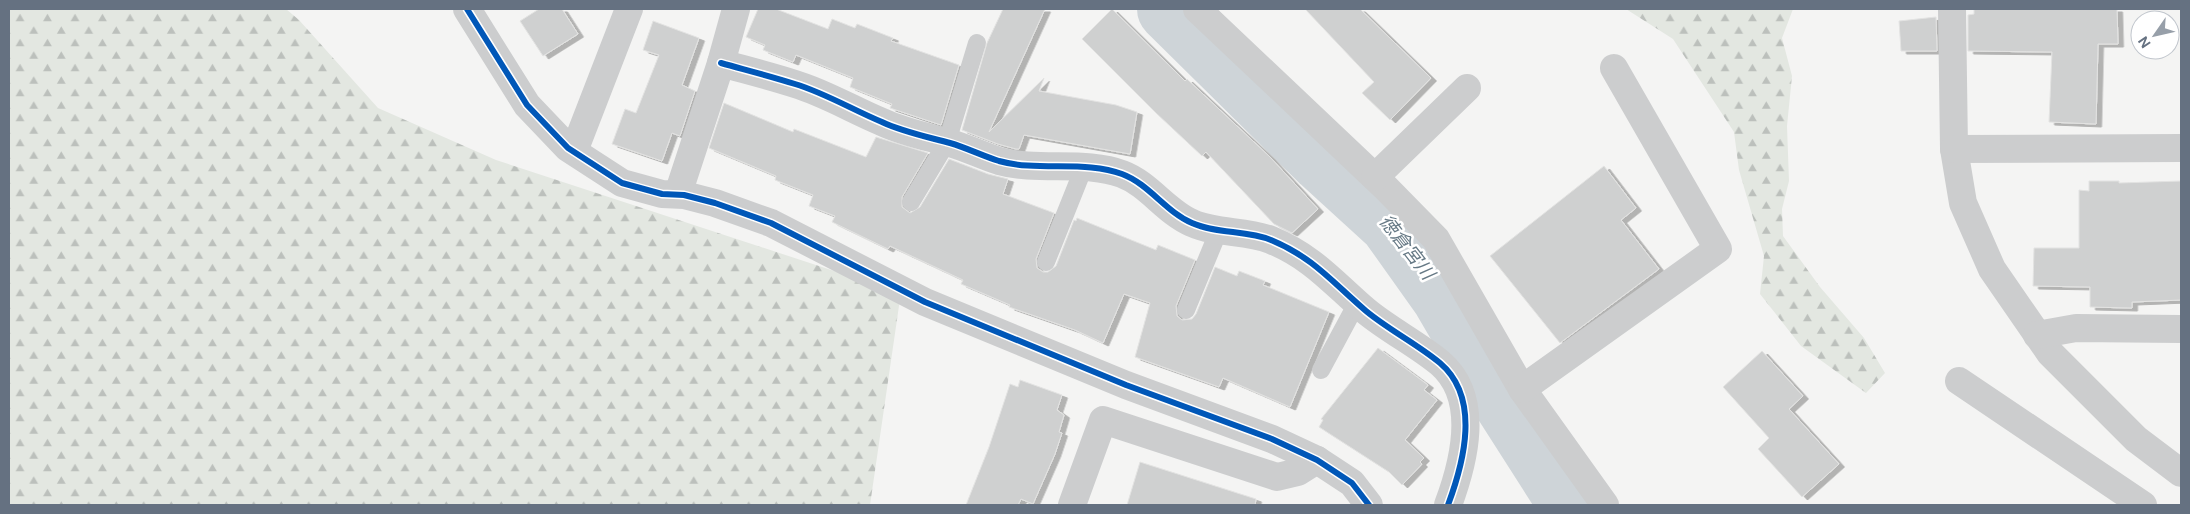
<svg xmlns="http://www.w3.org/2000/svg" width="2190" height="514" font-family="'DM Sans','Noto Sans JP',sans-serif">
<style>
.forest{fill:url(#forest-firs)}
.lines{fill:none;stroke-linecap:round;stroke-linejoin:round}
.river{stroke:#ced4d8;stroke-width:66}
.building{fill:#cfd0d0;stroke:#e3e3e2;filter:url(#shadow)}
.service{stroke:#cccdce;stroke-width:18}
.minor{stroke:#cccdce;stroke-width:28}
.cycleway-casing{stroke:#fff;stroke-width:9}
.cycleway{stroke:#0057b8;stroke-width:6}
.labels{text-anchor:middle;dominant-baseline:central;stroke-width:5;stroke-linejoin:round;paint-order:stroke}
.water-label{font-size:19px;font-style:italic;fill:#667985;stroke:#fff}
</style>
<defs>
<pattern id="forest-firs" width="22" height="20" patternUnits="userSpaceOnUse" patternTransform="scale(1.25)"><rect width="22" height="20" fill="#e3e7e1"/><path d="M5 1l3.5 6h-7zM16 11l3.5 6h-7z" fill="#bcc0bc"/></pattern>
<filter id="shadow"><feDropShadow dx="5.5" dy="3" stdDeviation="0" flood-color="#0004"/></filter>
</defs>
<rect width="100%" height="100%" fill="#f4f4f3"/>
<g class="forest">
<polygon points="9,9 286,9 299,20 378,108 496,160 883,287 900,299 870,505 9,505"/>
<polygon points="1626,9 1793,9 1782,38 1792,76 1787,126 1789,181 1782,209 1783,236 1820,287 1864,338 1885,373 1866,393 1801,346 1760,294 1764,256 1739,170 1734,132 1673,39"/>
</g>
<g class="lines">
<polyline class="river" points="1170,9 1323,160 1392,223 1444,296 1503,397 1572,505"/>
</g>
<g class="building">
<polygon points="539,9 562,9 578,34 543,56 520,21"/>
<polygon points="758,9 776,9 828,29 832,19 855,28 857,24 893,38 891,41 959,65 941,125 890,108 892,104 850,87 853,78 796,55 793,62 763,50 765,45 746,37"/>
<polygon points="1003,9 1045,9 989,132 1044,78 1039,91 1116,105 1137,112 1130,154 1024,135 1019,149 1016,149 998,144 962,130 987,43"/>
<polygon points="1112,9 1185,81 1187,79 1270,157 1318,209 1292,233 1274,224 1206,152 1202,156 1156,113 1082,39"/>
<polygon points="1305,9 1360,9 1431,78 1390,120 1362,93 1374,82"/>
<polygon points="1974,9 2117,9 2118,44 2098,44 2096,124 2049,122 2052,52 1968,51 1968,15 1974,14"/>
<polygon points="1936,17 1937,51 1901,51 1899,21"/>
<polygon points="653,21 699,38 682,85 695,91 680,136 672,133 662,161 612,144 625,109 636,113 659,55 643,50"/>
<polygon points="724,103 793,132 794,129 866,157 876,137 928,153 902,197 902,207 910,213 920,207 949,159 988,174 1008,179 1003,194 1054,213 1036,259 1037,268 1043,272 1048,272 1056,266 1074,220 1076,221 1077,218 1156,250 1158,245 1195,260 1176,306 1177,316 1182,320 1192,319 1196,314 1215,267 1237,276 1239,271 1265,281 1263,285 1329,312 1290,407 1223,378 1219,387 1135,357 1150,303 1124,294 1103,343 1075,330 1009,307 1010,305 961,284 963,280 890,246 888,249 832,222 835,216 809,206 813,195 775,180 776,176 709,148"/>
<polygon points="1604,166 1636,208 1621,220 1659,269 1560,343 1490,256"/>
<polygon points="2089,181 2119,181 2119,183 2181,181 2181,300 2132,302 2132,308 2090,307 2090,287 2033,286 2034,248 2079,248 2079,190 2089,191"/>
<polygon points="1378,348 1428,385 1424,390 1437,400 1405,440 1424,458 1420,462 1422,464 1402,485 1389,472 1319,427 1323,420 1321,419"/>
<polygon points="1762,351 1803,396 1789,409 1839,464 1802,497 1758,449 1769,438 1723,387"/>
<polygon points="1020,380 1062,395 1057,410 1064,415 1059,432 1062,433 1055,454 1033,504 1021,499 1018,505 966,505 989,447 1010,384 1018,387"/>
<polygon points="1140,462 1256,499 1255,505 1127,505"/>
</g>
<g class="lines">
<g class="service">
<polyline points="911,202 947,142 977,43"/>
<polyline points="1046,262 1084,167"/>
<polyline points="1186,310 1219,230"/>
<polyline points="1321,370 1357,303"/>
</g>
<g class="minor">
<polyline points="467,9 527,105 568,148 622,183 662,194 684,195 715,203 771,223 925,302 1126,385 1272,439 1317,460 1352,483 1369,505"/>
<polyline points="1197,9 1384,186 1436,239 1522,389 1605,505"/>
<polyline points="1952,9 1954,149 1963,203 1992,269 2050,353 2136,439 2181,473"/>
<path d="M721,63C746,70 770,76 795,84C825,93 853,110 882,122C903,132 928,137 950,143C967,148 983,156 999,161C1038,172 1086,160 1122,174C1149,184 1166,212 1192,223C1216,234 1247,230 1271,240C1314,258 1332,282 1366,311C1389,330 1417,344 1440,363C1481,398 1464,462 1448,505"/>
<polyline points="1954,149 2181,148"/>
<polyline points="574,151 629,9"/>
<polyline points="1375,177 1467,88"/>
<polyline points="678,194 721,63 736,9"/>
<polyline points="2037,335 2076,328 2181,329"/>
<polyline points="1959,381 2143,505"/>
<polyline points="1522,389 1718,249 1614,68"/>
<polyline points="1072,505 1103,420 1277,477 1298,472 1317,460"/>
</g>
<g class="cycleway-casing">
<g id="cycleway">
<polyline points="467,9 527,105 568,148 622,183 662,194 684,195 715,203 771,223 925,302 1126,385 1272,439 1317,460 1352,483 1369,505"/>
<path d="M721,63C746,70 770,76 795,84C825,93 853,110 882,122C903,132 928,137 950,143C967,148 983,156 999,161C1038,172 1086,160 1122,174C1149,184 1166,212 1192,223C1216,234 1247,230 1271,240C1314,258 1332,282 1366,311C1389,330 1417,344 1440,363C1481,398 1464,462 1448,505"/>
</g>
</g>
<use href="#cycleway" class="cycleway"/>
</g>
<g class="labels">
<g class="water-label">
<text transform="translate(1407 247) rotate(52)">徳倉宮川</text>
</g>
</g>
<rect width="2190" height="514" fill="none" stroke="#657181" stroke-width="20"/>
<g transform="translate(2155 35) rotate(236)"><circle r="24" fill="#ffffff" stroke="#c1c6cd"/>
<path d="M0-4L9 19L0 12L-9 19Z" fill="#979fa9"/>
<text y="-8" font-size="14" font-weight="bold" text-anchor="middle" fill="#657181">N</text>
</g>
</svg>
